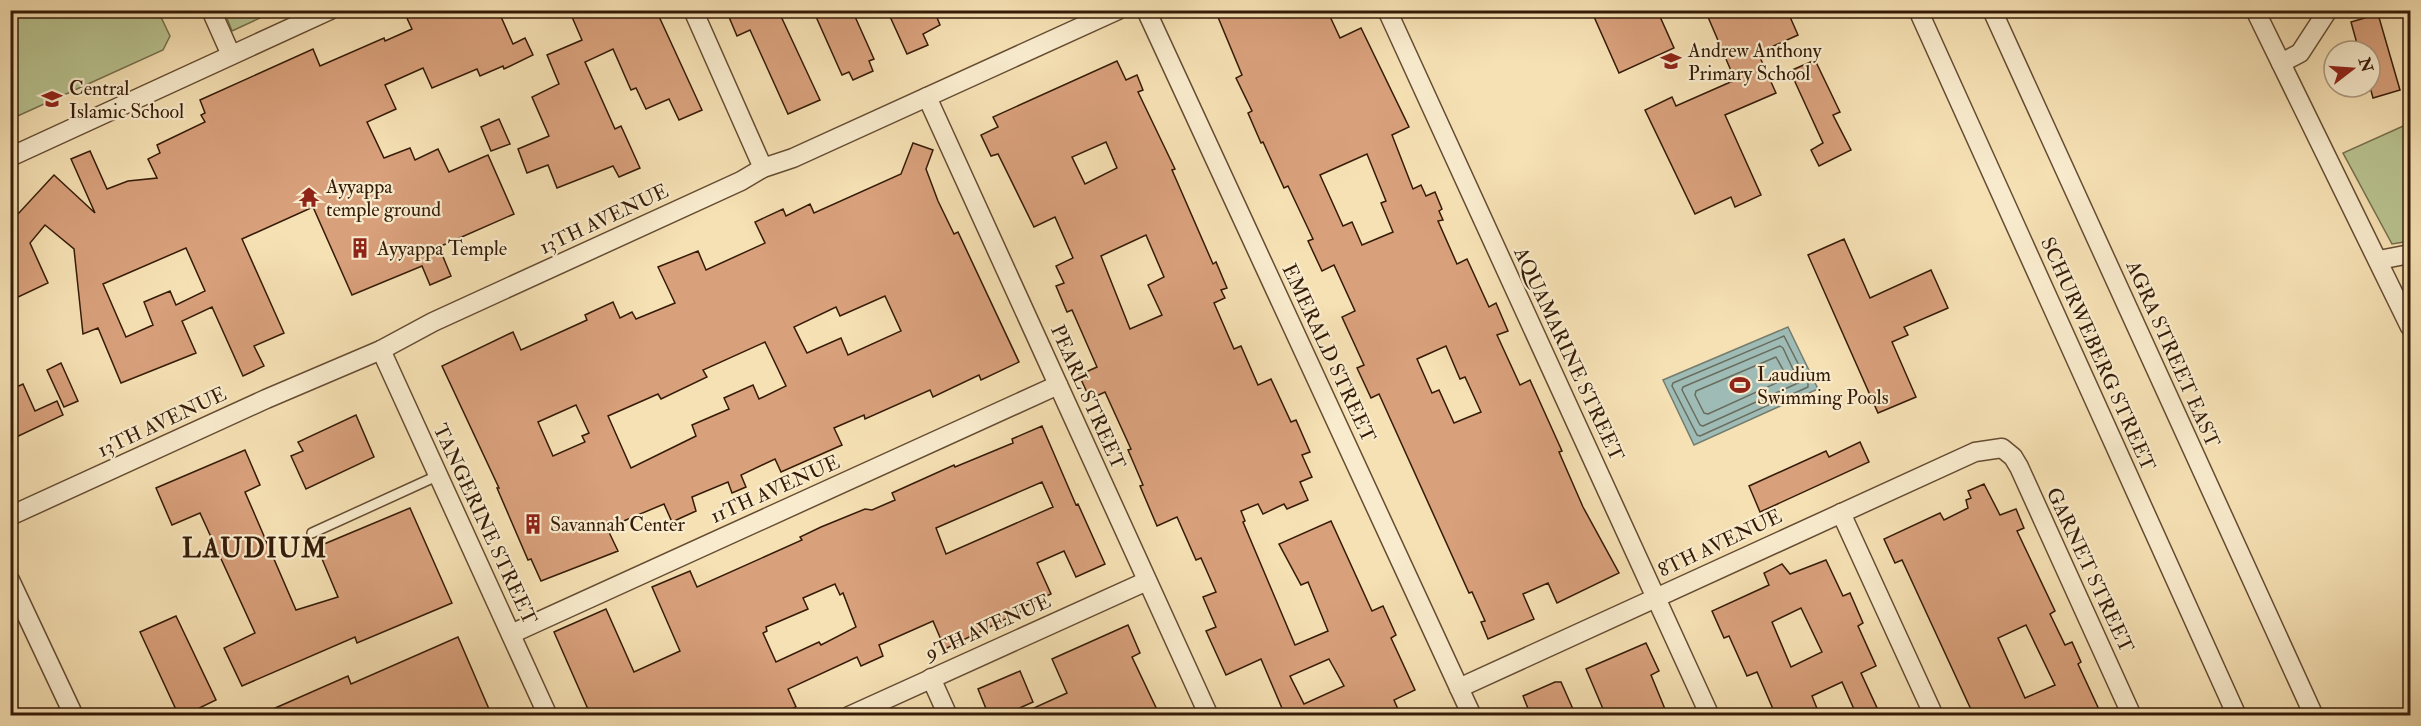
<svg xmlns="http://www.w3.org/2000/svg" width="2421" height="726" font-family="'IM FELL Double Pica',serif">
<style>
.green{fill:#b8c390;stroke:#766f4c;stroke-width:1.5}
.water{fill:#9ebcb5;stroke:#747c6f;stroke-width:1.5}
.lines{fill:none;stroke-linecap:round;stroke-linejoin:round}
.shore{stroke:#6a6c5e;stroke-width:1.5}
.building{fill:#d8a07b;stroke:#351b07;stroke-width:1.5;fill-rule:evenodd}
.service-casing{stroke:#654c32;stroke-width:12}
.minor-casing{stroke:#654c32;stroke-width:21}
.service{stroke:#f9ecce;stroke-width:9}
.minor{stroke:#f9ecce;stroke-width:18}
.labels{text-anchor:middle;dominant-baseline:central;stroke-width:4.5;stroke-linejoin:round;paint-order:stroke}
.poi-label{font-size:20px;fill:#351b07;stroke:#f9ecce;text-anchor:start}
.street-label{font-size:20px;fill:#351b07;stroke:#f9ecce}
.district-label{font-size:26px;font-weight:bold;letter-spacing:1.5px;fill:#351b07;stroke:#f9ecce}
</style>
<rect width="100%" height="100%" fill="#f6e1b4"/>
<filter id="stains"><feTurbulence type="fractalNoise" baseFrequency=".00333" numOctaves="4"/><feColorMatrix values="0 0 0 0 .2 0 0 0 0 .09 0 0 0 0 .02 0 0 0 .5 -.17"/></filter>
<radialGradient id="worn" r=".72"><stop offset=".6" stop-color="#630" stop-opacity="0"/><stop offset="1" stop-color="#630" stop-opacity=".3"/></radialGradient>
<g class="green">
<polygon points="10,11 158,11 170,36 163,50 11,119"/>
<polygon points="224,11 275,11 232,31"/>
<polygon points="2410,123 2410,241 2392,244 2343,153"/>
</g>
<polygon class="water" points="1788,327 1818,389 1694,445 1663,380"/>
<g class="lines">
<g class="shore">
<polygon points="1784,336 1808,383 1808,387 1700,436 1697,435 1672,386 1673,383"/>
<polygon points="1780,346 1783,348 1798,380 1798,383 1703,426 1700,425 1682,390 1683,387"/>
<polygon points="1776,357 1786,375 1785,379 1708,414 1704,413 1695,395 1696,391"/>
</g>
</g>
<g class="building">
<path d="M419,10H498L513,44L525,38L533,55L504,69L503,66L480,76L477,69L432,88L423,68L385,85L396,109L367,122L384,158L410,148L415,160L438,149L449,172L488,155L514,214L439,247L451,276L430,285L422,266L352,295L313,207L242,239L284,333L254,346L264,366L243,376L212,307L182,321L196,353L121,383L98,328L83,334L74,249L45,225L30,243L48,283L16,298L10,287V218L18,214L54,175L95,213L71,159L90,151L107,189L128,181L157,178L148,159L160,153L157,145L205,122L201,115L205,113L200,100L313,49L320,66L384,38L385,41L412,29L406,16ZM186,248L205,291L176,305L170,291L144,302L153,325L126,337L103,284Z"/>
<polygon points="569,10 656,10 702,110 679,120 669,99 646,109 636,88 631,90 613,49 585,62 615,129 621,126 640,168 619,177 613,166 557,188 548,165 527,173 518,149 549,136 532,97 559,84 547,55 582,40"/>
<polygon points="726,10 778,10 820,100 788,114 750,30 737,36"/>
<polygon points="813,10 852,10 874,59 869,61 873,71 853,80 849,72 842,75"/>
<polygon points="887,10 934,10 940,25 923,34 928,45 907,54"/>
<path d="M1215,10H1327L1340,38L1361,28L1409,127L1392,135L1413,189L1421,185L1426,196L1435,192L1442,209L1439,211L1443,220L1438,221L1457,264L1467,259L1489,307L1496,303L1508,331L1497,335L1520,385L1530,380L1562,451L1559,452L1583,507L1619,573L1557,603L1548,583L1523,594L1534,619L1488,639L1481,622L1485,621L1472,592L1469,593L1379,394L1371,398L1357,368L1364,365L1342,317L1355,311L1334,265L1322,271L1308,241L1313,239L1288,186L1284,188L1263,142L1261,143L1248,113L1252,111L1236,78L1242,75ZM1367,154L1386,201L1381,203L1393,232L1362,245L1352,222L1343,226L1320,175ZM1446,346L1460,379L1465,377L1481,412L1454,423L1439,390L1432,393L1417,359Z"/>
<polygon points="1591,10 1657,10 1674,48 1619,73"/>
<polygon points="1705,10 1787,10 1798,35 1758,53 1776,93 1725,115 1761,195 1735,207 1731,197 1695,214 1645,110 1672,97 1676,106 1735,80"/>
<polygon points="2378,14 2400,90 2373,98 2370,87 2370,51 2359,51 2351,22"/>
<polygon points="1815,60 1840,112 1833,115 1851,150 1819,166 1811,150 1823,143 1790,71"/>
<path d="M1117,61L1126,80L1137,75L1143,90L1138,92L1175,169L1172,170L1213,264L1216,262L1227,288L1221,290L1225,298L1214,303L1234,349L1241,346L1258,385L1271,379L1291,422L1296,420L1310,452L1302,455L1312,477L1300,482L1308,500L1287,509L1284,504L1263,514L1258,504L1241,511L1245,521L1243,522L1295,645L1328,631L1308,582L1301,585L1279,544L1331,521L1372,611L1383,606L1396,635L1391,638L1415,690L1394,700L1401,716H1278L1284,713L1261,659L1226,675L1206,631L1216,627L1203,597L1216,592L1201,558L1196,560L1177,517L1157,526L1140,486L1143,485L1128,450L1131,449L1105,392L1090,399L1079,375L1097,367L1072,310L1067,312L1056,286L1064,283L1056,266L1073,258L1055,217L1034,227L998,154L991,156L981,135L998,127L993,117ZM1106,142L1117,168L1085,184L1072,157ZM1146,235L1164,277L1148,285L1162,315L1130,329L1101,256ZM1329,659L1344,686L1304,704L1290,676Z"/>
<polygon points="499,119 510,144 491,151 481,127"/>
<path d="M913,143L933,150L926,169L938,201L954,234L958,232L1019,362L981,380L979,375L933,397L930,390L865,419L864,415L834,428L842,445L781,472L775,459L741,475L746,487L732,493L728,482L692,497L696,511L672,522L664,504L607,528L618,551L541,581L531,559L528,560L497,488H499L442,366L513,332L521,350L587,320L585,315L613,302L620,318L632,312L636,319L675,303L658,267L698,251L706,270L765,243L755,222L783,209L786,216L810,204L814,213L901,174ZM885,296L901,331L848,355L841,338L807,353L794,327L836,307L840,316ZM765,342L786,386L759,399L753,385L724,398L729,409L692,425L696,436L631,468L608,416L658,394L661,399L707,377L703,370ZM576,405L589,433L582,436L585,442L553,456L538,422Z"/>
<polygon points="1844,239 1870,298 1931,270 1948,308 1904,327 1908,335 1892,342 1916,397 1878,413 1808,255"/>
<polygon points="61,363 78,401 64,407 47,370"/>
<polygon points="23,384 35,411 57,401 63,415 10,440 10,390"/>
<polygon points="356,415 374,457 306,489 291,456 303,451 298,442"/>
<path d="M1042,426L1076,505L1078,504L1105,564L1076,577L1064,551L1037,563L1051,594L1025,606L1026,609L945,649L933,621L879,645L883,656L861,666L857,657L788,689L796,707L777,716H591L554,632L606,609L634,672L680,651L652,587L690,571L697,587L802,540L800,537L821,527L865,509L872,510L895,500L892,493L954,465L955,467L1013,443L1012,439ZM1042,482L1053,507L946,554L936,528ZM835,584L840,595L843,593L856,627L821,645L819,642L776,662L763,633L767,631L766,627L808,609L803,598Z"/>
<polygon points="1860,442 1869,462 1760,512 1749,486 1826,451 1829,457"/>
<polygon points="245,450 260,485 245,492 296,610 338,597 317,547 410,508 452,603 357,643 355,637 242,686 224,648 255,633 200,513 172,525 156,488"/>
<path d="M1984,484L2000,515L2016,509L2024,528L2017,531L2055,611L2050,614L2065,645L2072,642L2081,662L2078,664L2102,716H2054L2051,710L2040,716H1974L1902,560L1895,563L1884,539L1940,513L1944,520L1968,508L1966,500L1971,498L1968,491ZM2026,625L2055,685L2025,698L1998,638Z"/>
<path d="M1826,560L1843,596L1850,593L1863,623L1858,626L1876,666L1861,673L1878,710L1867,716H1857L1842,682L1812,696L1820,716H1776L1757,672L1747,676L1729,636L1724,638L1712,611L1769,585L1764,573L1782,564L1790,574ZM1801,608L1822,652L1791,667L1772,622Z"/>
<polygon points="176,616 216,700 183,716 179,716 140,632"/>
<polygon points="1128,625 1140,653 1132,657 1160,716 1016,716 1067,693 1052,659"/>
<polygon points="458,637 492,716 257,716 348,676 351,684"/>
<polygon points="1646,643 1659,671 1651,675 1665,709 1650,716 1606,716 1586,669"/>
<polygon points="1020,671 1033,702 1002,716 989,716 978,689"/>
<polygon points="1555,682 1561,682 1576,716 1531,716 1523,696"/>
</g>
<g class="lines">
<g class="service-casing">
<polyline id="service" points="312,533 439,475"/>
</g>
<g class="minor-casing">
<g id="minor">
<polyline points="211,10 231,55"/>
<polyline points="693,10 763,168"/>
<polyline points="1146,10 1472,716"/>
<polyline points="1387,10 1710,716"/>
<polyline points="1918,10 2237,716"/>
<polyline points="1992,10 2314,716"/>
<polyline points="2255,10 2410,327"/>
<polyline points="2281,63 2300,53 2328,10"/>
<polyline points="927,97 1209,716"/>
<polyline points="10,157 330,10"/>
<polyline points="2379,260 2410,254"/>
<polyline points="381,350 548,716"/>
<polyline points="1841,513 1934,716"/>
<polyline points="10,516 266,399 381,350 433,322 741,181 763,168 793,158 1118,10"/>
<polyline points="10,580 74,716"/>
<polyline points="511,634 1058,385"/>
<polyline points="931,678 948,716"/>
<polyline points="1459,688 1975,452 2002,448 2013,457 2019,467 2132,716"/>
<polyline points="849,716 1147,581"/>
</g>
</g>
<use href="#service" class="service"/>
<use href="#minor" class="minor"/>
</g>
<defs>
<g id="school-bare" transform="scale(1.62)"><path d="M0-5L7-2L0 1L-7-2ZM-4 1L0 2.5L4 1V4Q0 6-4 4Z" fill="#8f2418" stroke="#f9ecce" stroke-width="2.5" paint-order="stroke"/></g>
<g id="temple-bare" transform="scale(1.62)"><path d="M0-6L5-2H3V0L6.5 2.5H4V6H1.5V3h-3V6H-4V2.5H-6.5L-3 0V-2H-5Z" fill="#8f2418" stroke="#f9ecce" stroke-width="2.5" paint-order="stroke"/></g>
<g id="building-bare" transform="scale(1.62)"><path d="M-4-6H4V6H1V3H-1V6H-4ZM-2.5-4.3h1.7v1.8h-1.7ZM.8-4.3h1.7v1.8H.8ZM-2.5-1h1.7V.8h-1.7ZM.8-1h1.7V.8H.8Z" fill="#8f2418" stroke="#f9ecce" stroke-width="2.5" paint-order="stroke"/></g>
<g id="stadium-bare" transform="scale(1.62)"><path d="M0-5a6.5 5 0 1 0 0 10a6.5 5 0 1 0 0-10ZM-3.5-1.8h7v3.6h-7Z" fill="#8f2418" stroke="#f9ecce" stroke-width="2.5" paint-order="stroke"/></g>
</defs>
<g fill-rule="evenodd">
<use href="#school-bare" x="1671" y="61"/>
<use href="#school-bare" x="52" y="99"/>
<use href="#temple-bare" x="309" y="197"/>
<use href="#building-bare" x="360" y="248"/>
<use href="#stadium-bare" x="1740" y="385"/>
<use href="#building-bare" x="533" y="524"/>
</g>
<g class="labels">
<g class="poi-label">
<text x="1688" y="50">Andrew Anthony<tspan x="1688" dy="23">Primary School</tspan></text>
<text x="69" y="88">Central<tspan x="69" dy="23">Islamic School</tspan></text>
<text x="326" y="186">Ayyappa<tspan x="326" dy="23">temple ground</tspan></text>
<text x="377" y="248">Ayyappa Temple</text>
<text x="1757" y="374">Laudium<tspan x="1757" dy="23">Swimming Pools</tspan></text>
<text x="550" y="524">Savannah Center</text>
</g>
<g class="street-label">
<text transform="translate(604 219) rotate(-25)">13TH AVENUE</text>
<text transform="translate(1329 353) rotate(65)">EMERALD STREET</text>
<text transform="translate(1569 354) rotate(65)">AQUAMARINE STREET</text>
<text transform="translate(2098 354) rotate(66)">SCHURWEBERG STREET</text>
<text transform="translate(2173 354) rotate(66)">AGRA STREET EAST</text>
<text transform="translate(1088 397) rotate(66)">PEARL STREET</text>
<text transform="translate(162 422) rotate(-25)">13TH AVENUE</text>
<text transform="translate(775 489) rotate(-24)">11TH AVENUE</text>
<text transform="translate(485 524) rotate(65)">TANGERINE STREET</text>
<text transform="translate(1720 543) rotate(-25)">8TH AVENUE</text>
<text transform="translate(2090 570) rotate(65)">GARNET STREET</text>
<text transform="translate(988 627) rotate(-24)">9TH AVENUE</text>
</g>
<g class="district-label">
<text x="255" y="549">LAUDIUM</text>
</g>
</g>
<rect width="2421" height="726" fill="none" stroke="#f6e1b4" stroke-width="36"/>
<rect x="12" y="12" width="2397" height="702" fill="none" stroke="#351b07" stroke-width="3"/>
<rect x="18" y="18" width="2385" height="690" fill="none" stroke="#351b07" stroke-width="1.5"/>
<g transform="translate(2352 69) rotate(73)"><circle r="28" fill="#f9ecce" stroke="#ab987e" stroke-width="1.5"/>
<path d="M0-4.5L10 22L0 15L-10 22Z" fill="#8f2418"/>
<text y="-9" font-size="16" font-weight="bold" text-anchor="middle" fill="#351b07">N</text>
</g>
<rect width="100%" height="100%" filter="url(#stains)"/>
<rect width="100%" height="100%" fill="url(#worn)"/>
</svg>
